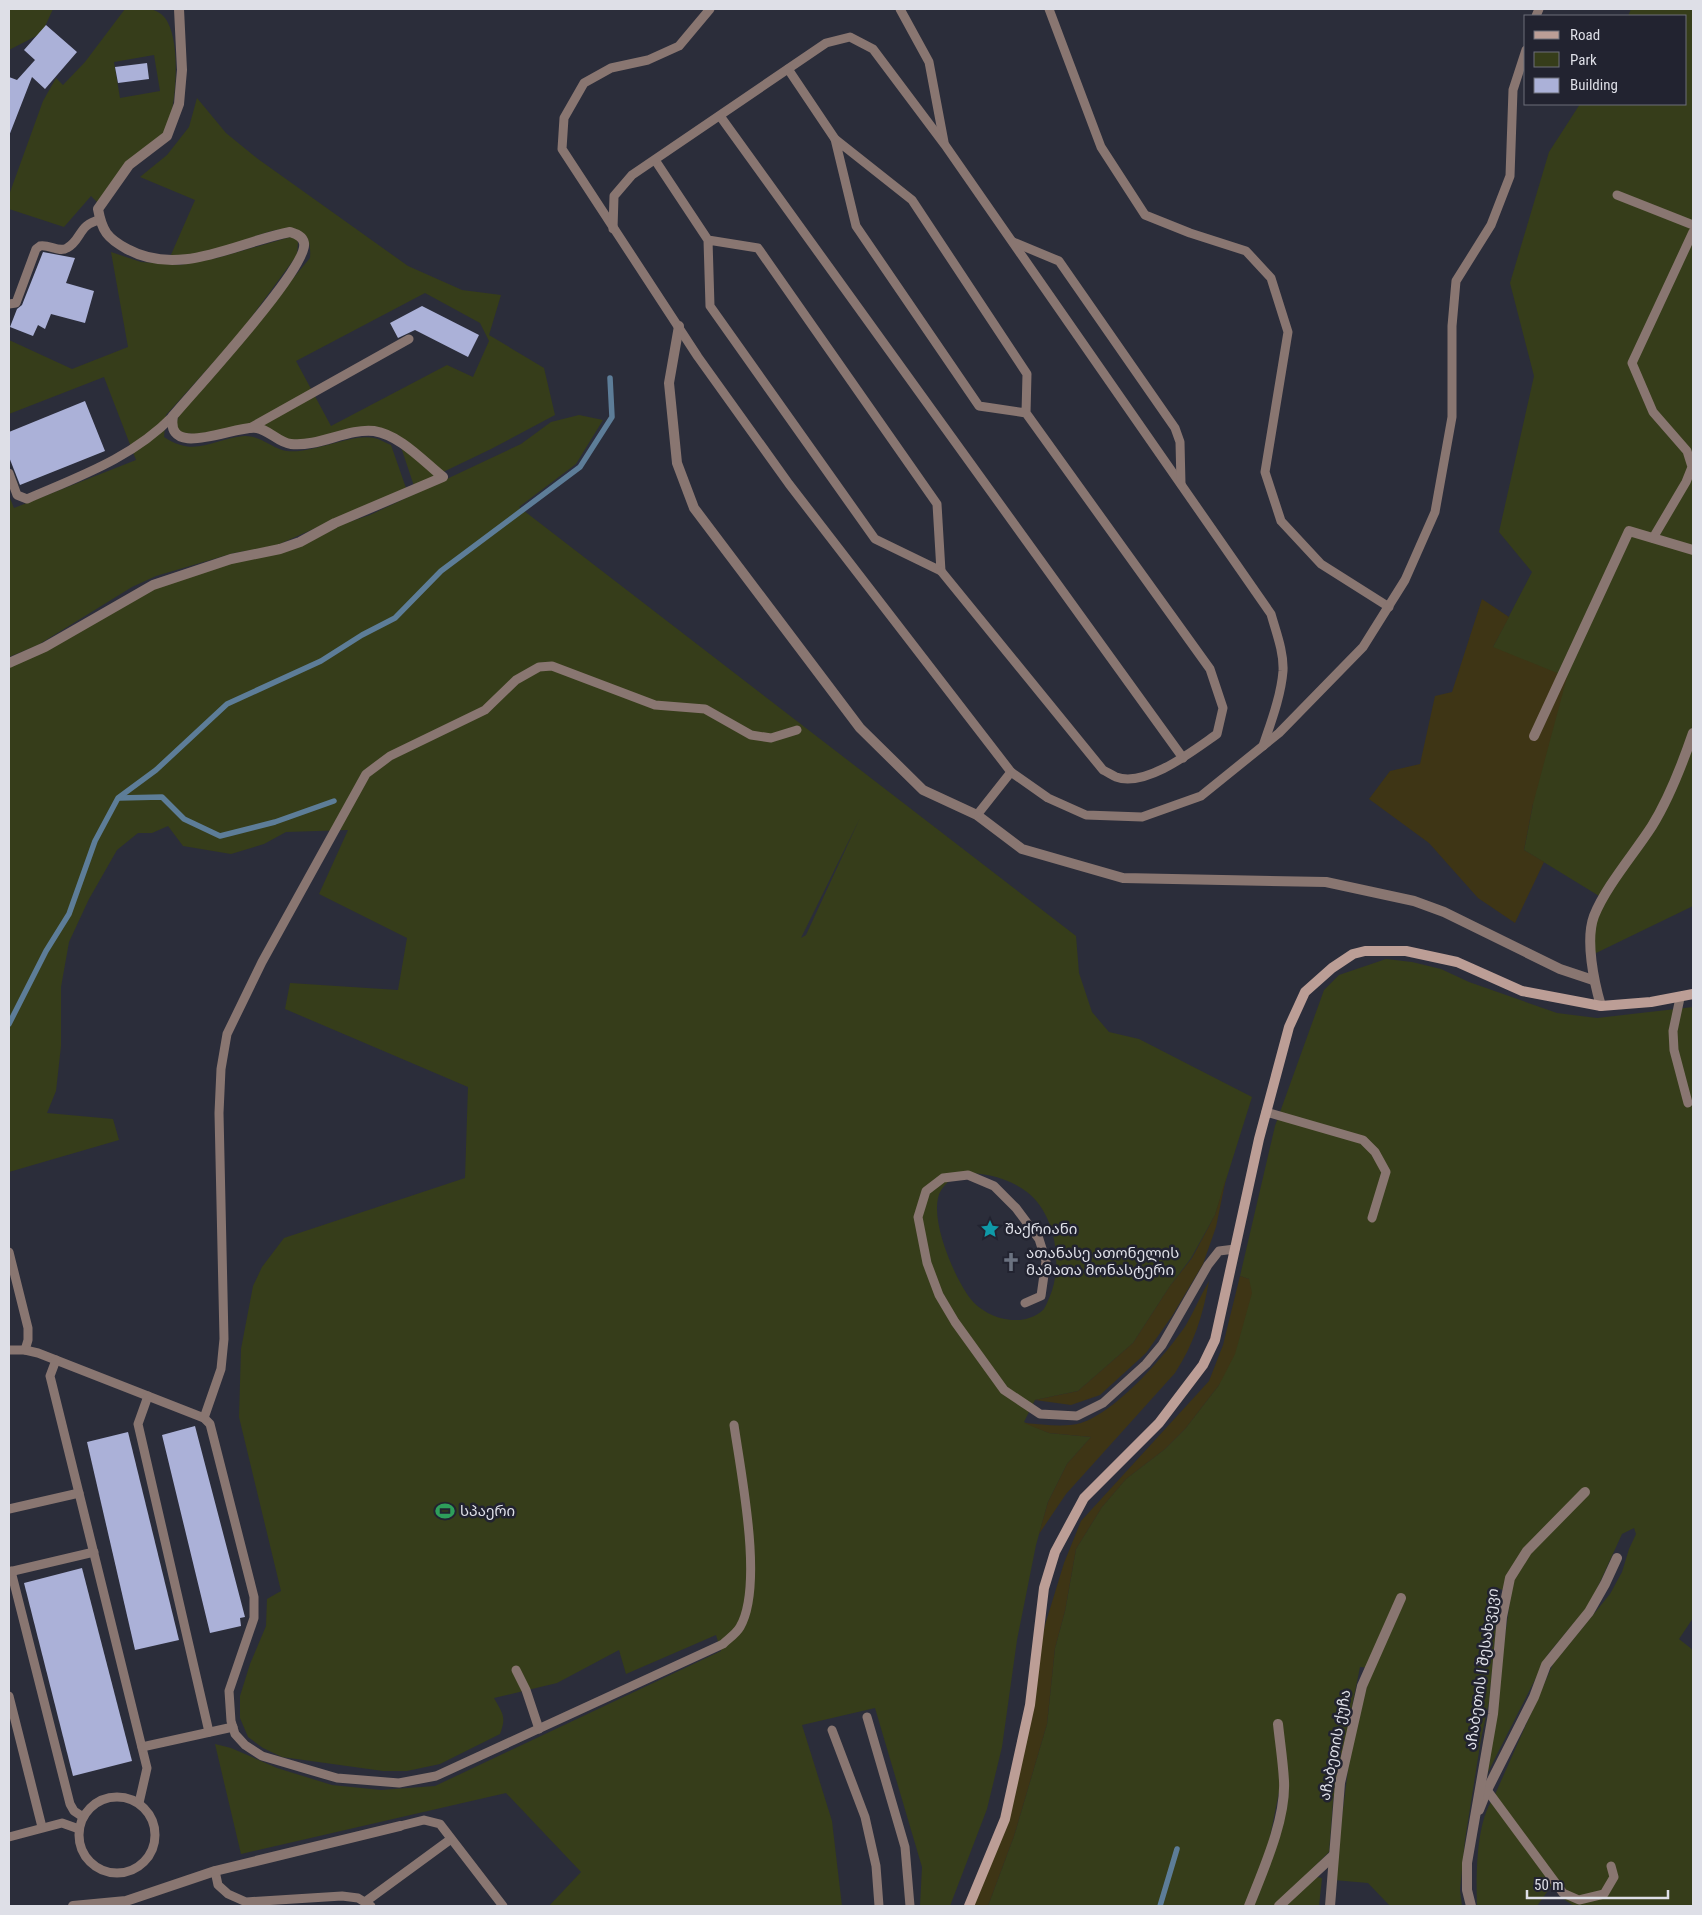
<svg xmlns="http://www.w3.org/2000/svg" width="1702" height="1915" font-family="'Roboto Condensed','Noto Sans Georgian',sans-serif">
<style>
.green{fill:#363d1a;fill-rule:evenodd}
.sand{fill:#3e3515}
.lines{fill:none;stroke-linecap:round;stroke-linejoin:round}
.stream{stroke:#5d7d98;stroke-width:5.5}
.building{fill:#abb1d8}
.lane{stroke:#897671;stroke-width:9}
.street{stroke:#897671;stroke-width:10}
.secondary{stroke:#bc9e96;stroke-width:10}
.labels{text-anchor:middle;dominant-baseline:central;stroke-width:5;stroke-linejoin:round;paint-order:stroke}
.poi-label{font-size:15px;fill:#dedfe7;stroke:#222330;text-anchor:start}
.street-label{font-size:15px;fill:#dedfe7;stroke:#222330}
</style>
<rect width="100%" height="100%" fill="#2b2d3a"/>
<g class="green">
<polygon points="9,9 53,9 42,33 9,50"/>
<path d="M125,9C137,9 151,6 161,14C183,30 177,109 166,131C161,139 152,146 145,153C130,170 114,187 98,203L91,196L64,227L9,209V195L43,101L56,78L63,85L85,62ZM154,55L160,91L120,98L114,62Z"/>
<polygon points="1631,9 1693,9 1693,906 1592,955 1591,933 1604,899 1524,850 1533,804 1493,647 1532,572 1499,532 1534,376 1510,283 1549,152 1580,104 1686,104 1686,16 1628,16"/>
<path d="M197,98L226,133L258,159L408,266L462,290L501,295L489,335L544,368L555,415L491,449L414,486L398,438L372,428L293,442L258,425L208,436L178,432L176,424L180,413L310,258C315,202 245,242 220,250C204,254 186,255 170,257L195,200L140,177L167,155L189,127ZM425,293L480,323L489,341L473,377L447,365L331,426L296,361Z"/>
<path d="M294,236L298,242L297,255L239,334L166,415L164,437C195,458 213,439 244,436C260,435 273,449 287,451C313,454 352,433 374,438C380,439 386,443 391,445L406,488L275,546L234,553L156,576L132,587L38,645L9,657V496L14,508L136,460L104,377L9,414V340L72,369L128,347L111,252L141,262L180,265L217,258Z"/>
<path d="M579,415L603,420L576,464L519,507L1076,936L1079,973L1092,1012L1109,1032L1139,1039L1252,1097L1215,1215L1191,1258L1170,1286L1133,1343L1078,1391L1035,1400L1024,1422L1049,1433L1091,1437L1067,1464L1048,1502L1036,1545L1017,1640L1002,1747L987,1809L950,1906H920L922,1867L875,1708L802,1725L832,1821L842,1906H549L581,1872L506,1793L241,1854L215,1744L231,1748L277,1768L332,1785L381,1790L435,1786L721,1651L716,1635L626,1674L619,1650L557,1683L494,1698C502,1713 507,1716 500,1734L440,1764L407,1771H383L282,1757L263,1748L248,1737L240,1718V1696L250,1664L266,1626L267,1599L281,1591L239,1417L241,1349L253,1286L262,1267L284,1238L465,1178L468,1087L285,1009L290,983L398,990L407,938L319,894L348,830L286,832L264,844L231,854L183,846L168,826L152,833H138L117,850L89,899L69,942L61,987V1046L56,1091L47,1113L113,1119L119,1140L9,1172V667L156,587L370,515L521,444L551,422ZM860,818L806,935L801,938ZM960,1172C984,1173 1007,1177 1027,1192C1056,1214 1063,1265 1050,1296C1048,1300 1046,1307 1043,1310C1021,1330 982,1318 967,1294C953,1273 932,1224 938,1198C940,1187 952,1178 960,1172Z"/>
<path d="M1386,959L1412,962L1441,969L1469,982L1557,1013L1597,1018L1693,1007V1618L1679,1639L1693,1650V1906H1574L1565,1900L1552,1885L1537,1906H1477C1476,1877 1476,1822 1493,1799L1553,1664L1610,1594L1622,1572L1629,1549L1636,1534L1634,1528L1622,1534L1590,1604L1548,1654L1486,1776L1511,1593L1500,1589L1489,1702L1481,1739L1465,1840L1460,1890L1462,1906H1390L1368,1883L1334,1880L1349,1762L1371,1668L1360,1667L1333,1801L1329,1852L1275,1906H1253L1277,1841L1281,1782L1269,1842L1248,1906H988L1014,1836L1047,1724L1055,1648L1065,1611L1076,1549L1102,1507L1126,1479L1165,1449L1185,1429L1219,1385L1249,1279L1240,1276L1275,1126L1324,990L1339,975Z"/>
<polygon points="1317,1877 1322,1878 1319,1906 1285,1906"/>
</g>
<g class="sand">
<polygon points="1482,599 1509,617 1493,647 1567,677 1533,804 1524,850 1544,862 1515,923 1478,898 1429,843 1369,799 1390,771 1420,764 1435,696 1452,692"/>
<polygon points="1226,1178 1216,1227 1203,1264 1172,1316 1146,1353 1100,1395 1071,1405 1035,1400 1078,1391 1133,1343 1170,1286 1192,1258 1215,1215"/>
<polygon points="1240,1276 1249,1279 1252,1293 1235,1354 1219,1385 1185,1429 1165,1449 1126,1479 1102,1507 1076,1549 1065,1611 1055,1648 1047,1724 1014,1836 988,1906 972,1906 1006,1822 1045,1625 1064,1563 1081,1521 1209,1381 1223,1345"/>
<path d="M1209,1281C1203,1315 1194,1344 1175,1373L1066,1494L1039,1534L1048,1502L1067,1464L1091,1437L1049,1433L1024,1423C1043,1424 1062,1428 1081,1423C1116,1412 1166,1355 1186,1325C1194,1311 1201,1295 1209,1281Z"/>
</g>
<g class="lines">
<g class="stream">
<polyline points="119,798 162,797 184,819 220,836 275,822 334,801"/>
<polyline points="9,1024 46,951 69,914 95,841 118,798 156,770 227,704 321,661 362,635 395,618 441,571 580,467 612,417 610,378"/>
<polyline points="1160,1906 1177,1849"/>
</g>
</g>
<g class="building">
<polygon points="46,25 77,52 45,89 32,77 9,136 9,77 17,80 35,60 24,50"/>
<polygon points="147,63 149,79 118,83 115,67"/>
<polygon points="43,252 75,258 66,283 94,291 85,323 51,314 45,329 38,325 33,336 10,327 17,309 22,305"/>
<polygon points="422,306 479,335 468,357 415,330 398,338 390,323"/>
<polygon points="85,401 105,451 20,485 9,457 9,432"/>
<polygon points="195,1426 245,1617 240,1618 241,1626 210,1633 162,1435"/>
<polygon points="128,1432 179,1640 135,1650 87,1442"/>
<polygon points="82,1568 132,1761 73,1776 24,1583"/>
</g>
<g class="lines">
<g class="lane">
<polyline points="710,9 679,46 648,60 611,68 584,83 564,118 562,149 698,357 789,484 1011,772 977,815"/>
<polyline points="900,9 929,62 944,142"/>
<polyline points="1049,9 1101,147 1145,215 1190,233 1246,251 1271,278 1288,332 1265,472 1281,521 1321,564 1389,607"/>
<polyline points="1536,16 1539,9"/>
<polyline points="788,69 835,139"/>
<polyline points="720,116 1183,758"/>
<polyline points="655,160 708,240 710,306 875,539 941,571 937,504 758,248 708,240"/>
<polyline points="1617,195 1693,225"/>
<path d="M613,229L614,196L632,175L826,43L850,37L873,49L945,145L1271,614C1276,632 1284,652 1283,671C1281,696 1271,722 1263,746"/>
<polyline points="1013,242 1059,261 1175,428 1180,442 1181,484"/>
<path d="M9,304L16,303L36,249L40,246C49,244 59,253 67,248C82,240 78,224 100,220"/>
<polyline points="250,428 409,339"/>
<path d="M9,473L17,495L27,499C80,476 132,458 173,416"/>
<polyline points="1653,538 1686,482 1692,467 1687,451 1653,412 1632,363 1693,232"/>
<path d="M941,571L1103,770C1107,772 1112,775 1116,777C1146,788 1194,750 1217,734L1223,708L1210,669L1026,413L1027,374L912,200L835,139L856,226L979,406L1026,413"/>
<polyline points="1011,772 1048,798 1086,815 1142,817 1201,796 1279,733 1363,647 1405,580 1435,512 1452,417 1452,326 1456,281 1491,225 1510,176 1513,90 1526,50"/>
<polyline points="1680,998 1673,1031 1674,1050 1688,1103"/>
<polyline points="1266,1112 1363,1140 1375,1152 1386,1172 1372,1218"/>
<polyline points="9,1252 28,1328 28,1340 25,1350"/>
<polyline points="1025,1303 1041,1296 1046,1261 1039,1239 1016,1208 994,1186 968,1175 943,1178 926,1191 918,1217 927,1263 939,1295 955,1322 1004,1390 1040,1414 1077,1416 1103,1403 1146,1364 1162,1345 1208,1265 1219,1251 1235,1249"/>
<path d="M9,1350H25L38,1353L204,1418L210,1424L254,1597V1618L229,1691L231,1721L235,1734L245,1745L262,1756L337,1778L399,1783L436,1776L723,1644C728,1639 736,1634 740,1627C764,1586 741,1474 734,1425"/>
<polyline points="56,1360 50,1376 52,1384 147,1768 139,1803"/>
<polyline points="148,1396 138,1424 209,1732"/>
<polyline points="204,1418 221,1369 224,1339 219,1113 221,1069 227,1034 262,962 366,774 390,756 485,710 516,680 539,667 552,666 655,705 705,709 751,735 771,738 797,730"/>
<polyline points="9,1509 79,1493"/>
<polyline points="11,1571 70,1804 74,1811 83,1817"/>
<polyline points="9,1572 94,1552"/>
<polyline points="516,1670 526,1690 539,1729"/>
<polyline points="9,1696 42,1827"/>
<polyline points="867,1717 905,1847 910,1906"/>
<polyline points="832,1730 865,1817 876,1866 879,1906"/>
<polyline points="142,1747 233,1727"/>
<polyline points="1487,1790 1563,1893 1579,1900 1604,1894 1614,1877 1611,1866"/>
<circle cx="117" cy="1835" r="38"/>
<polyline points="400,1826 424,1820 440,1824 503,1906"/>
<polyline points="9,1837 62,1823 79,1829"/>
<polyline points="215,1871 218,1885 228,1894 246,1902 342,1896 358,1898 371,1906"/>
<polyline points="365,1902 451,1839"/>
</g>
<g class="street">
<polyline points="679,326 669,383 677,463 694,508 860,728 923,790 977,815 1022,849 1123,878 1326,882 1414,901 1444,912 1560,969 1593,980"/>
<path d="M9,663L45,647L153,585L231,559L280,549L300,542L335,523L443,477C423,461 400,435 374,431C348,428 319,447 291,444C279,443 269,430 257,428C237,424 165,461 173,416C193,392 309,267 304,243C303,236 296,234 290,232C237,242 180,278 127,249C107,238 102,231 98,209L129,165L167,136L179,104L182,70L179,9"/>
<polyline points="1534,736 1629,531 1693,550"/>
<path d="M1601,1006C1594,982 1585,940 1594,916C1606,886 1634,854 1652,826C1670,797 1682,765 1693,733"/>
<polyline points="1479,1810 1487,1790 1534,1697 1546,1665 1589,1612 1605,1584 1617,1558"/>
<polyline points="73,1906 126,1901 215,1871 400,1826"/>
<path d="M1249,1906C1263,1870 1286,1820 1284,1781C1283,1762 1280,1743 1278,1724"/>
<polyline points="1279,1906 1334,1855"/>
<polyline points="1330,1906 1340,1783 1362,1686 1401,1598"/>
<polyline points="1471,1906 1467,1890 1467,1863 1493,1714 1502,1617 1510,1578 1527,1551 1585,1492"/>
</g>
<polyline class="secondary" points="969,1906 1005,1819 1030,1705 1044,1588 1055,1552 1084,1498 1159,1423 1203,1365 1215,1340 1259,1139 1289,1027 1305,992 1332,968 1353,954 1365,951 1406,951 1457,962 1522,991 1601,1006 1651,1002 1693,994"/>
</g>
<defs>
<g id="sight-bare" transform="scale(1.5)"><path d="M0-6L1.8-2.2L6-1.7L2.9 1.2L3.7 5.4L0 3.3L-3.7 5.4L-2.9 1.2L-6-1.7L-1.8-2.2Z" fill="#0f9aa8" stroke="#222330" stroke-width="2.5" paint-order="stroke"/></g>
<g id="church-bare" transform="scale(1.5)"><path d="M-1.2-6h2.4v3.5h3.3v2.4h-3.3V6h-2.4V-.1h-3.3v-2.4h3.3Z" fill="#6b7280" stroke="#222330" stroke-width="2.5" paint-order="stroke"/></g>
<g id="stadium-bare" transform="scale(1.5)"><path d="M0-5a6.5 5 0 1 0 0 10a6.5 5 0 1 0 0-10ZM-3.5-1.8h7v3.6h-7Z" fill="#2e9e5b" stroke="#222330" stroke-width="2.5" paint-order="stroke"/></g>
</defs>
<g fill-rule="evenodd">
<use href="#sight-bare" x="990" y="1229"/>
<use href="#church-bare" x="1011" y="1262"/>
<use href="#stadium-bare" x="445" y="1511"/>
</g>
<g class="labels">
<g class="poi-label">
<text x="1005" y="1229">შაქრიანი</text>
<text x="1026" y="1253">ათანასე ათონელის<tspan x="1026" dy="17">მამათა მონასტერი</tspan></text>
<text x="460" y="1511">სპაერი</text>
</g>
<g class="street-label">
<text transform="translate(1482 1669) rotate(-82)">აჩაბეთის I შესახვევი</text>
<text transform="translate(1335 1745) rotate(-79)">აჩაბეთის ქუჩა</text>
</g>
</g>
<rect width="1702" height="1915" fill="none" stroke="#dedfe7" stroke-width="20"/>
<rect x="1524" y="15" width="162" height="90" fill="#222330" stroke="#6d6e79"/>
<rect x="1534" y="31" width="25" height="8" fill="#bc9e96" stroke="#6d6e79"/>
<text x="1570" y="40" font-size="15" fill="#dedfe7">Road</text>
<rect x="1534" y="52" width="25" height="15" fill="#363d1a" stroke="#6d6e79"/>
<text x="1570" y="65" font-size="15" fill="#dedfe7">Park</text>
<rect x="1534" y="78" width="25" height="15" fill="#abb1d8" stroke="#6d6e79"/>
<text x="1570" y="90" font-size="15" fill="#dedfe7">Building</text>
<path d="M1527 1890v8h141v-8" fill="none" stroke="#dedfe7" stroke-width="2.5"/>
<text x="1534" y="1890" font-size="15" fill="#dedfe7" stroke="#222330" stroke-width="4" paint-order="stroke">50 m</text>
</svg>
